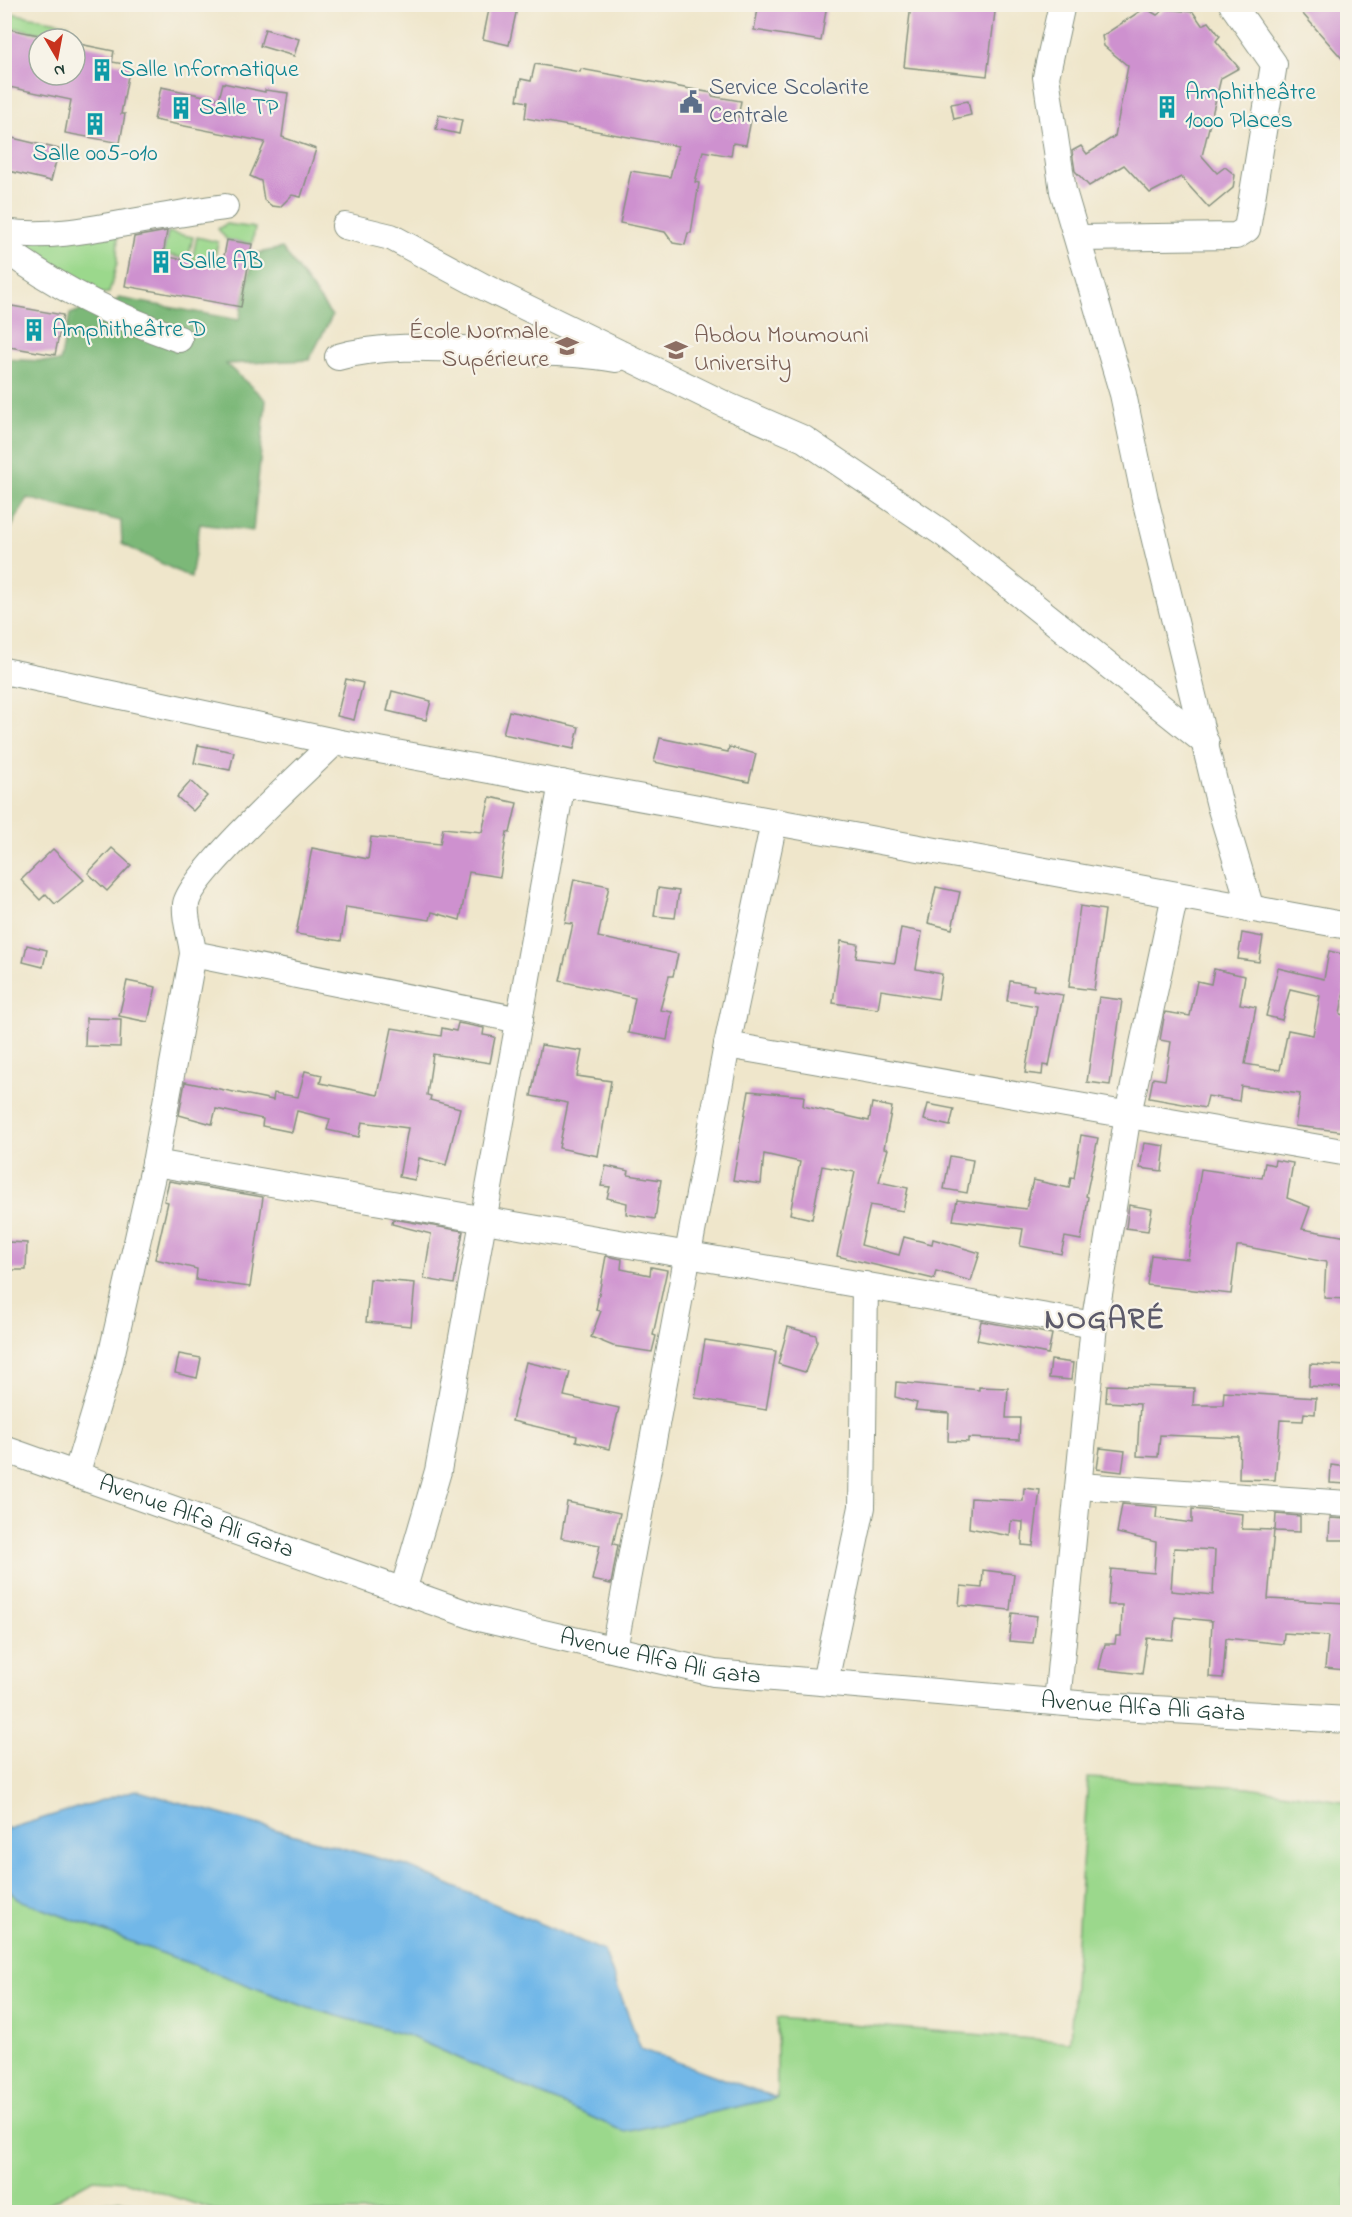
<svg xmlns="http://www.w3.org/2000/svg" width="1352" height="2217" font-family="'Indie Flower',sans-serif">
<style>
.green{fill:#9bd88c;stroke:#5d8a60;stroke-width:1.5}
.forest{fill:#7cb878;stroke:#4e7a56;stroke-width:1.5}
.water{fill:#71b7e8;stroke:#487a8e;stroke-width:1.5}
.building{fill:#ce91cf;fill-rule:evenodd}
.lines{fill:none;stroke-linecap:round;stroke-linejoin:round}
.minor-casing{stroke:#879280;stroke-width:28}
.minor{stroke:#fff;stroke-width:26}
.labels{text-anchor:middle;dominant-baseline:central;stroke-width:4.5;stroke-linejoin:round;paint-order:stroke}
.culture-label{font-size:24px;fill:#0d838f;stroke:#f7f3e8;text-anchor:start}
.service-label{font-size:24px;fill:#4e5e75;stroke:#f7f3e8;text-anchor:start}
.education-label{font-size:24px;fill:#785e54;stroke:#f7f3e8;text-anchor:end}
.street-label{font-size:24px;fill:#1f3d34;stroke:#f7f3e8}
.district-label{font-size:30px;font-weight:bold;letter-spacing:1.5px;fill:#5c5a6a;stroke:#f7f3e8}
</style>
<rect width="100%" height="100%" fill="#f7f3e8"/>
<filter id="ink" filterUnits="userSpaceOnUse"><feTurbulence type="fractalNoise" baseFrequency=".0167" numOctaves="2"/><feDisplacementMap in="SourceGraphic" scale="12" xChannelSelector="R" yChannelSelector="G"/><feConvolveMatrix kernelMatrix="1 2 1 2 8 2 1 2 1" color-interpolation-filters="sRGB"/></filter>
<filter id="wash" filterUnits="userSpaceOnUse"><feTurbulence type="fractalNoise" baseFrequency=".008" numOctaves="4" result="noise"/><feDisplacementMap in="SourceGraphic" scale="24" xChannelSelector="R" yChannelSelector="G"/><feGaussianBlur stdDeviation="1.35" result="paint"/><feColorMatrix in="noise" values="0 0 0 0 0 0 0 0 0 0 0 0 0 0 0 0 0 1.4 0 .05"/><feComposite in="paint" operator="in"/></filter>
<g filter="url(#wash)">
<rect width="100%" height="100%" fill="#efe6cb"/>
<g class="green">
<polygon points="5,12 69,24 66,38 5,26"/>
<polygon points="226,224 255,228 252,244 227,240 218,229"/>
<polygon points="118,230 117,263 109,293 97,294 19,249 26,238"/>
<polygon points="168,232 193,237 188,259 163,254"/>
<polygon points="197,237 218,242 213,265 192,260"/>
<polygon points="1088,1778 1248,1787 1347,1802 1347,2212 220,2212 125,2181 93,2179 34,2212 5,2212 4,1884 17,1899 309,2008 409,2036 625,2132 777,2098 777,2018 1070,2042"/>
<polygon points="119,2200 161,2212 75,2212 88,2206"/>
</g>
<polygon class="forest" points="282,248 332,316 309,360 226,364 266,400 253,531 200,524 191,578 122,544 121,521 27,498 5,540 4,359 60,362 70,314 81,310 102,314 119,298 239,320 254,254"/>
<polygon class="water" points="135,1790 406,1866 604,1951 641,2049 777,2098 625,2132 409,2036 309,2008 17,1899 5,1884 5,1826 8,1829"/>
<g id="blocks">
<g class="building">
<polygon points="490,4 518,4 509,45 483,39"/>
<polygon points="759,4 827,4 821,41 754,30"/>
<polygon points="911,4 996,4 987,76 904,67"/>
<polygon points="1294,4 1347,4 1347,64"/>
<polygon points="1145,8 1157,15 1165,9 1193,12 1202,25 1209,22 1220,36 1216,41 1239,68 1221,78 1202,156 1217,173 1225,167 1235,175 1233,188 1209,208 1181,177 1150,193 1124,165 1089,186 1075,171 1072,151 1081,146 1087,154 1115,136 1128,66 1104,46 1102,36"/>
<polygon points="4,28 39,35 39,75 75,75 79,44 114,51 112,62 130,65 121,114 125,114 120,143 65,133 71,100 4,86"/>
<polygon points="265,29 299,39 294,56 260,46"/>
<polygon points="535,64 580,72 581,69 712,93 712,96 741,101 738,117 751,120 746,145 733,143 731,156 703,151 695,182 699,183 691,233 688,233 685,245 673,243 665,232 620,223 631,171 670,177 678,146 525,118 527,102 517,100 521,79 531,81"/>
<polygon points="223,83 265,92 265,90 288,93 282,137 316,149 301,197 292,195 280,207 272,206 264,200 261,181 250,176 265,142 154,120 161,87 219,99"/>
<polygon points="968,101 971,115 954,119 951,104"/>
<polygon points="439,115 462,120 459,134 436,129"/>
<polygon points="4,136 59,149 51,181 4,170"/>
<polygon points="167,231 163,256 222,267 227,240 252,244 241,307 125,286 134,237"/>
<polygon points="12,306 63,315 55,355 4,346 4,308"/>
<polygon points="346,679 363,683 354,720 337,716"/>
<polygon points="392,691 431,701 426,720 387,711"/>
<polygon points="509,711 579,727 574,749 503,734"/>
<polygon points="660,738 728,752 729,747 756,754 749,782 654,762"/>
<polygon points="198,745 234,752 230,770 194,763"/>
<polygon points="191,781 207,796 193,811 177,797"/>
<polygon points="490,797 517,803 510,833 507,832 500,877 469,872 460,920 432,912 430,920 346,907 341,941 296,934 312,848 368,859 371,837 440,844 443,828 482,832"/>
<polygon points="112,848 131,865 107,891 88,873"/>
<polygon points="53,849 84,880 55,904 46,894 40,900 21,880"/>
<polygon points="574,879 609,886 598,937 678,954 673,976 669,976 660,1010 672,1012 667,1040 628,1033 635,998 560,981 573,924 565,923"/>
<polygon points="936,887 960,892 952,929 928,923"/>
<polygon points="658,888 679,891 675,918 654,916"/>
<polygon points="1080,906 1105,910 1094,990 1069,987"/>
<polygon points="901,928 922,932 916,969 942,974 938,999 881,990 878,1009 833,1003 841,941 858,944 856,958 895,963"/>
<polygon points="1242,933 1263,937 1259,962 1238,959"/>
<polygon points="27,945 47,950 43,967 23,962"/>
<polygon points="1329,951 1347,955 1347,975 1340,1014 1347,1016 1347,1132 1295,1126 1300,1094 1241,1086 1239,1101 1208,1096 1205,1108 1149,1098 1153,1078 1165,1080 1171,1042 1160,1040 1165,1012 1190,1016 1197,981 1211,984 1214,969 1245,976 1240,1004 1256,1007 1245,1064 1280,1070 1288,1030 1313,1035 1320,996 1290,989 1282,1020 1266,1016 1278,968 1324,979"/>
<polygon points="127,981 156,987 148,1022 119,1016"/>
<polygon points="1010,981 1034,985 1033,990 1063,995 1049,1066 1043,1065 1042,1075 1025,1073 1037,1006 1007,1001"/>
<polygon points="1099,997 1122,1000 1110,1085 1087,1082"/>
<polygon points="86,1018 121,1019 120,1047 85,1046"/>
<polygon points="458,1023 484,1028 483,1035 495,1037 490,1063 433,1054 427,1095 431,1096 430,1100 460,1108 446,1165 419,1158 415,1180 399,1177 408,1128 362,1122 359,1137 327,1130 330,1119 297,1111 292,1132 262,1126 263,1119 216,1109 212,1124 179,1115 185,1082 273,1100 274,1093 298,1097 305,1071 322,1075 320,1083 378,1095 392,1028 441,1036 442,1028 456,1031"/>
<polygon points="541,1045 582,1051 577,1076 611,1081 598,1156 559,1148 568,1103 531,1096"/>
<polygon points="749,1091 804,1096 803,1106 869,1121 872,1103 892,1107 884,1148 888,1149 879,1182 908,1188 903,1211 870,1205 861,1245 899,1255 904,1237 932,1244 933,1239 980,1253 971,1281 936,1271 934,1279 837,1256 855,1172 822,1166 812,1219 790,1214 800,1162 764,1154 761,1184 733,1180"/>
<polygon points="928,1104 954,1109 950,1126 924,1120"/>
<polygon points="1081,1135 1098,1138 1086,1196 1088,1197 1085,1219 1081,1240 1065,1237 1061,1254 1020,1246 1023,1229 953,1220 957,1200 1026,1209 1033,1180 1069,1188 1071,1177 1074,1178"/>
<polygon points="1144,1143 1165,1146 1162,1171 1140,1168"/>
<polygon points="950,1156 973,1160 967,1193 944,1189"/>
<polygon points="1275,1160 1293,1163 1287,1198 1310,1207 1302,1229 1347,1237 1347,1299 1324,1298 1326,1262 1242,1246 1237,1246 1231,1294 1147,1285 1151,1255 1188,1259 1201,1169 1262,1178 1265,1163 1274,1165"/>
<polygon points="606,1166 629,1171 628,1175 661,1180 655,1219 626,1214 627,1203 607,1198 610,1187 601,1186"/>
<polygon points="169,1181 263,1197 250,1287 196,1280 197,1269 155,1259 168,1202 164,1201"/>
<polygon points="1129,1205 1152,1209 1148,1231 1126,1228"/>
<polygon points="393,1219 463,1231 454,1284 424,1279 431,1234 392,1224"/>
<polygon points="8,1242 27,1243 26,1270 7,1270"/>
<polygon points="606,1256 622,1259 621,1269 650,1275 651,1267 667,1270 653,1335 656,1336 652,1352 613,1346 591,1337 601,1311 596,1310"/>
<polygon points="370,1279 415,1283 411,1326 366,1322"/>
<polygon points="981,1321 1052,1334 1048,1354 977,1340"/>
<polygon points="788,1327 816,1335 817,1342 805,1372 778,1364"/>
<polygon points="705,1340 776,1351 766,1410 695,1398"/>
<polygon points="179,1354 201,1358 197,1378 175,1373"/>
<polygon points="1051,1360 1073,1363 1071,1380 1049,1378"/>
<polygon points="526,1362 570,1372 564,1396 619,1408 609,1449 576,1441 577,1436 512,1421"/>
<polygon points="1310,1364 1347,1366 1347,1388 1309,1386"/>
<polygon points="896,1382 979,1390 979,1387 1008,1388 1006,1418 1020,1418 1019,1440 968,1438 968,1442 948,1441 949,1413 915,1410 917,1403 895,1397"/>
<polygon points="1107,1385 1194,1388 1193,1405 1223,1405 1224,1392 1316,1398 1315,1414 1304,1413 1303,1421 1280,1420 1275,1480 1239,1479 1240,1438 1160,1435 1158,1457 1137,1456 1140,1404 1106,1402"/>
<polygon points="1100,1448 1125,1451 1122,1472 1097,1469"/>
<polygon points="1331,1465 1347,1467 1347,1484 1330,1483"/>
<polygon points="1024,1488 1040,1490 1033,1546 1022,1545 1023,1522 1011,1521 1010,1536 969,1528 971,1498 1023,1501"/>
<polygon points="567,1502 620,1513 613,1544 618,1545 611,1584 592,1580 600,1545 561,1538"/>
<path d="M1122,1504L1157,1507L1156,1518L1192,1523V1509L1243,1514L1242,1529L1274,1530L1268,1599L1347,1603L1345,1670L1325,1668L1328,1636L1284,1633L1283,1644L1226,1638L1223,1678L1209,1677L1212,1621L1175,1617L1173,1640L1147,1638L1142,1674L1099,1669L1105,1644H1115L1116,1636H1121L1122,1605H1108L1111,1569L1154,1573L1156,1542L1117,1533ZM1174,1548L1215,1550L1213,1595L1171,1591Z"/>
<polygon points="1276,1514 1300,1516 1300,1532 1275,1531"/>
<polygon points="1330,1518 1347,1519 1347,1540 1329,1540"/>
<polygon points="983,1570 1014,1574 1010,1610 959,1605 961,1586 982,1588"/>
<polygon points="1012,1613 1037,1616 1033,1643 1009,1641"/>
</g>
</g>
</g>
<g filter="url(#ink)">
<use href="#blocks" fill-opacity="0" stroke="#879280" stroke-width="1.5"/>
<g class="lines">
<g class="minor-casing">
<g id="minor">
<polyline points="1062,4 1046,77 1063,191 1123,394 1145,499 1220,806 1251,909"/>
<polyline points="345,226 391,237 484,287 728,406 804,439 947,536 1206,743"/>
<path d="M4,232C57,240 109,225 161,217C182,213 204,210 225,207"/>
<polyline points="1078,238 1236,236 1247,229 1274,64 1232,4"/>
<path d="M4,248C57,288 117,317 179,339"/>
<path d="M338,357C391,342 448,349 502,351C541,353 578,352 616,359"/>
<polyline points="4,671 335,742 1348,926"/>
<path d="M335,742C309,767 190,875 186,904C184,921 192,937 193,954L155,1163L1094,1325"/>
<polyline points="193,954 520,1020"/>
<polyline points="727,1045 1348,1153"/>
<path id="s1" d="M4,1449L479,1618L714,1673L1101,1706L1348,1720"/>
<polyline points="76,1475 109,1366 155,1163"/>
<polyline points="1079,1486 1348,1504"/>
<polyline points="403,1591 438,1471 562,783"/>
<polyline points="614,1649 727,1045 774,822"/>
<polyline points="825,1682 862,1507 865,1285"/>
<polyline points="1057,1702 1094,1325 1128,1114 1175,895"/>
</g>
</g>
<use href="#minor" class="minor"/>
</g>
</g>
<defs>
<g id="building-bare" transform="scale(1.8)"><path d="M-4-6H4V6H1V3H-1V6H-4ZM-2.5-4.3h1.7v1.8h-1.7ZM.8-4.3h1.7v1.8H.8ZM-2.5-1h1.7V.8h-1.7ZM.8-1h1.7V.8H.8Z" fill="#0f9aa8" stroke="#f7f3e8" stroke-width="2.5" paint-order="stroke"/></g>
<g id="civic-bare" transform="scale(1.8)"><path d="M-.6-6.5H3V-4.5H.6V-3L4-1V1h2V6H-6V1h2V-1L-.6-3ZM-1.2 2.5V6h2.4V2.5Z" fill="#5c6f8a" stroke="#f7f3e8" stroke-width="2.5" paint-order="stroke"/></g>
<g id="university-bare" transform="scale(1.8)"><path d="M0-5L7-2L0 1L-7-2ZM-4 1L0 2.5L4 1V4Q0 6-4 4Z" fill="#8d6e63" stroke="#f7f3e8" stroke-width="2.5" paint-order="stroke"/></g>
</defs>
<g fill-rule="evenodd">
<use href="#building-bare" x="102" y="70"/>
<use href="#civic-bare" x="691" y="102"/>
<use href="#building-bare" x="1167" y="107"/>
<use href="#building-bare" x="181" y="108"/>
<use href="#building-bare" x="95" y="124"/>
<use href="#building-bare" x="161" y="262"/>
<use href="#building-bare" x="34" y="330"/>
<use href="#university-bare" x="567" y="346"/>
<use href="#university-bare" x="676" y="350"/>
</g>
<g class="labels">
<g class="culture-label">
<text x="120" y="70">Salle Informatique</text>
<text x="1185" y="93">Amphitheâtre<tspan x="1185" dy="28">1000 Places</tspan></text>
<text x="199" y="108">Salle TP</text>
<text x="95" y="154" text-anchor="middle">Salle 005-010</text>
<text x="179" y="262">Salle AB</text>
<text x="52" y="330">Amphitheâtre D</text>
</g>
<g class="service-label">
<text x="709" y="88">Service Scolarite<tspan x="709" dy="28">Centrale</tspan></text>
</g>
<g class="education-label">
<text x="549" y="332">École Normale<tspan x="549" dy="28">Supérieure</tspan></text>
<text x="694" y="336" text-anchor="start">Abdou Moumouni<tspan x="694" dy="28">University</tspan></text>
</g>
<g class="street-label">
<text stroke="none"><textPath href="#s1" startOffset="204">Avenue Alfa Ali Gata</textPath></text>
<text stroke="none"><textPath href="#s1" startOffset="690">Avenue Alfa Ali Gata</textPath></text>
<text stroke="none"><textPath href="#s1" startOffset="1176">Avenue Alfa Ali Gata</textPath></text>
</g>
<g class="district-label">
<text x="1105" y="1321">NOGARÉ</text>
</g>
</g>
<rect width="1352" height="2217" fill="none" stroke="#f7f3e8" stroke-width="24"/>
<g transform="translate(57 57) rotate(170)"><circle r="28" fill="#f7f3e8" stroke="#a1aaa0" stroke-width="1.5"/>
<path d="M0-4.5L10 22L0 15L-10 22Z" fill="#c8321e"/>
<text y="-9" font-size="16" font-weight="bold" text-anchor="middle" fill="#1f3d34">N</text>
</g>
</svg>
